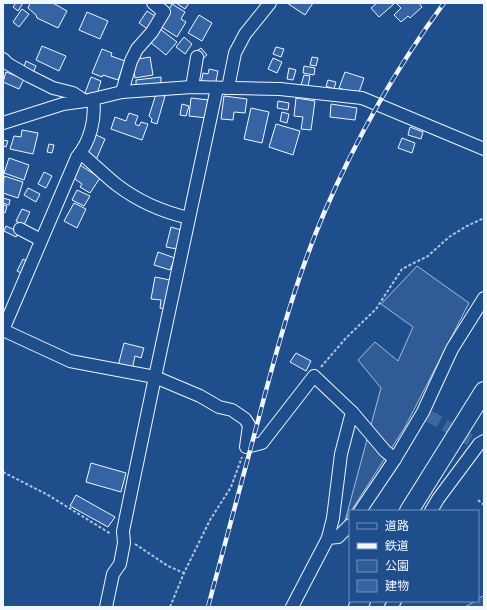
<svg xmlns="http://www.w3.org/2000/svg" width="487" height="610" font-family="Rubik,'Noto Sans JP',sans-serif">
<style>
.green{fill:#305b95;stroke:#a8bbd7}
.building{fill:#3563a3;stroke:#f2f6ff}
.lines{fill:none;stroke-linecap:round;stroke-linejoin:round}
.minor-tunnel{stroke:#3f679d;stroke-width:12;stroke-dasharray:12 6;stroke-linecap:butt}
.minor-casing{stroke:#f2f6ff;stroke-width:14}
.highway-casing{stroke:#f2f6ff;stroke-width:20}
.path{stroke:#b3c4dc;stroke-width:2;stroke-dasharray:3 2;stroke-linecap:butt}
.minor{stroke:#1f4e8c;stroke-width:12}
.highway{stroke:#1f4e8c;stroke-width:18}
.rail-casing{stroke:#f2f6ff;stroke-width:4.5}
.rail{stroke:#1f4e8c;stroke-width:3;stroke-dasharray:9;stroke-linecap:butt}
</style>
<rect width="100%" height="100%" fill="#1f4e8c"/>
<g class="green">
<polygon points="417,266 469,303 405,427 351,511 350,511 345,521 381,388 358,360 375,342 398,361 413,327 381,304"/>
<polygon points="484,595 484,607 465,607 475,601 478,601 478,599"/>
</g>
<g class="building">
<polygon points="16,3 23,3 18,11 13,7"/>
<polygon points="30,3 53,3 67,11 58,28 37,18 36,15 28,8"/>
<polygon points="176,3 189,3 185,9"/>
<polygon points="287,3 313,3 305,15"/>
<polygon points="377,3 395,3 379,17 371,8"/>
<polygon points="396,3 419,3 422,7 410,18 408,16 401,22 394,15 401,8"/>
<polygon points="172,4 185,12 181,19 186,22 177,37 160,26"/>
<polygon points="22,9 29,14 19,27 13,22"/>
<polygon points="147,11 158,18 149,30 139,23"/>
<polygon points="87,12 108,21 100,39 79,30"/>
<polygon points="199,15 212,23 202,41 188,33"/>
<polygon points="160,29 177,42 166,55 150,42"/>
<polygon points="184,37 192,44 185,54 176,47"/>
<polygon points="42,46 66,56 59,71 36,60"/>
<polygon points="276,47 284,49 281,57 273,54"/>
<polygon points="201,48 207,55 201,60 195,52"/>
<polygon points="102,49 112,53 111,56 125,61 118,80 103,75 102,77 92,73"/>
<polygon points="150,57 153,75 135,78 132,60"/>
<polygon points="312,57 318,58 316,66 310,65"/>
<polygon points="273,58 282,62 277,73 268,69"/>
<polygon points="26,61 36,66 32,75 22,71"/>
<polygon points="304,66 315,68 314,75 303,73"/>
<polygon points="289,68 296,70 293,80 287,79"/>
<polygon points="209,69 218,71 215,86 201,83 203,73 208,74"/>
<polygon points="6,72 24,79 19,89 3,82"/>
<polygon points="345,72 364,78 358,95 339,88"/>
<polygon points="304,75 310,76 308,87 301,85"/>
<polygon points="91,77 101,81 96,97 85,93"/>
<polygon points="161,77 161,84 136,86 136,80"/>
<polygon points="328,80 336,82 334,89 326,86"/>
<polygon points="156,94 165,96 157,124 151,122 152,119 149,116"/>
<polygon points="224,96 247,99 245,113 234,112 233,120 221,119"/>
<polygon points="191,98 209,100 207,118 189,116"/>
<polygon points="296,98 315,101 311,130 301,129 303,117 294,116"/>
<polygon points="278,101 289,103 288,110 277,108"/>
<polygon points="182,104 189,106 186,116 180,115"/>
<polygon points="331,104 357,108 355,120 330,117"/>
<polygon points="251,108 269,112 262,143 244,139"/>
<polygon points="282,112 289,114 287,123 280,121"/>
<polygon points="129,113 138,116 135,124 139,126 141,122 148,124 142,140 111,129 115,117 126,121"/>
<polygon points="276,124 300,131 293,155 269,147"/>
<polygon points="410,127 423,132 421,139 408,135"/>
<polygon points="22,130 38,133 33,154 10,149 14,136 21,137"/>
<polygon points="94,134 105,139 96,160 85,155"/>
<polygon points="402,138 415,143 412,153 398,148"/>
<polygon points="3,140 8,141 6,147 3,146"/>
<polygon points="49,144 54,145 52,153 47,152"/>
<polygon points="9,158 29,165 24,180 4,173"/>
<polygon points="80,165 100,178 90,193 80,187 82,184 72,177"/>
<polygon points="44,172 52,176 46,188 38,184"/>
<polygon points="4,176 23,182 18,198 3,193"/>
<polygon points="28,188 40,194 36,202 24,195"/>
<polygon points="77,190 90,196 84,206 72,200"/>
<polygon points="3,198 10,200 9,205 3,203"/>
<polygon points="74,203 86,209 77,228 64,221"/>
<polygon points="3,205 7,206 5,213 3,212"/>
<polygon points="22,209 30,212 24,225 16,221"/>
<polygon points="6,226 19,232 16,237 4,231"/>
<polygon points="171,227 181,230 177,249 166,247"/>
<polygon points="158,252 175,258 170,270 154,265"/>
<polygon points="23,259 31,263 25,275 17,271"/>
<polygon points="155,277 170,280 165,309 160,308 161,300 151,299"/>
<polygon points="124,343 144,348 141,358 135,356 132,370 118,366"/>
<polygon points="296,353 311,361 306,371 290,362"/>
<polygon points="91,463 126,473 121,492 86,482"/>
<polygon points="76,495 115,517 108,527 70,506"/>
</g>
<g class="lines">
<polyline class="minor-tunnel" points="429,416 470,440"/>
<g class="minor-casing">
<g id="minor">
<polyline points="3,59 8,64 29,76 53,88 73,93 85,101"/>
<polyline points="192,87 197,57"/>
<polyline points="228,88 235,53 245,34 270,3"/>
<polyline points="122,92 131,61 137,49 152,32 164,12 153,3"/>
<polyline points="3,123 63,104 85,101 122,92 192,87 280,89 362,98 484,149"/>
<path d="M80,153C93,163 104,175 117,185C138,201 163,212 189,218"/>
<polyline points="20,229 41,240"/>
<polyline points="3,330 70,361 155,377 200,396 219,407 232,410 245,419 249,425 246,447 262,443 314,376 352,412 385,451 395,459"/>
<path d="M3,330L77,157C90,142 96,119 93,99"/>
<polyline points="360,511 395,459 423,412 452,349 484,298"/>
<polyline points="431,511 438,499 479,444 484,441"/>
<polyline points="328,538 333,518 341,454 352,412"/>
<polyline points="106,607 113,574 120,564 124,543 123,531 155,377 217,88"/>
<polyline points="292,607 328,538 338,537 350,525"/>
<polyline points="391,607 395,601"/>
</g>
</g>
<g class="highway-casing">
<g id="highway">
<polyline points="409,511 484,391"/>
<polyline points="358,607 361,601"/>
</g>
</g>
<g class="path">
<polyline points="321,367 346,338 376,309 402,269 428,256 449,237 467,226 484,218"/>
<polyline points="3,472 48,495 111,534"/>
<polyline points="478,500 484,505"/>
<polyline points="135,544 168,566 184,573"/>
<polyline points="170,607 184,573 210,520 231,487 242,457"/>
</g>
<use href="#minor" class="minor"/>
<use href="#highway" class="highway"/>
<g class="rail-casing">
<path id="rail" d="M208,607C225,544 242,480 259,417C277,348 296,279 324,213C356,139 396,68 444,3"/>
</g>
<use href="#rail" class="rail"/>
</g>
<rect width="487" height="610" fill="none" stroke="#f2f6ff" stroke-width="8"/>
<rect x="349" y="510" width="130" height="92" fill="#1f4e8c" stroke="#7391ba"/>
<rect x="357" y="523" width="20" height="6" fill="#1f4e8c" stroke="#7391ba"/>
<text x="385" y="530" font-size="12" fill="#f2f6ff">道路</text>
<rect x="357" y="543" width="20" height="6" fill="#f2f6ff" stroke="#7391ba"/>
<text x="385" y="550" font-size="12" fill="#f2f6ff">鉄道</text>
<rect x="357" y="560" width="20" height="12" fill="#305b95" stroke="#7391ba"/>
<text x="385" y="570" font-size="12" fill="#f2f6ff">公園</text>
<rect x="357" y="580" width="20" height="12" fill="#3563a3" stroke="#7391ba"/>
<text x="385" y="590" font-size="12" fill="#f2f6ff">建物</text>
</svg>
